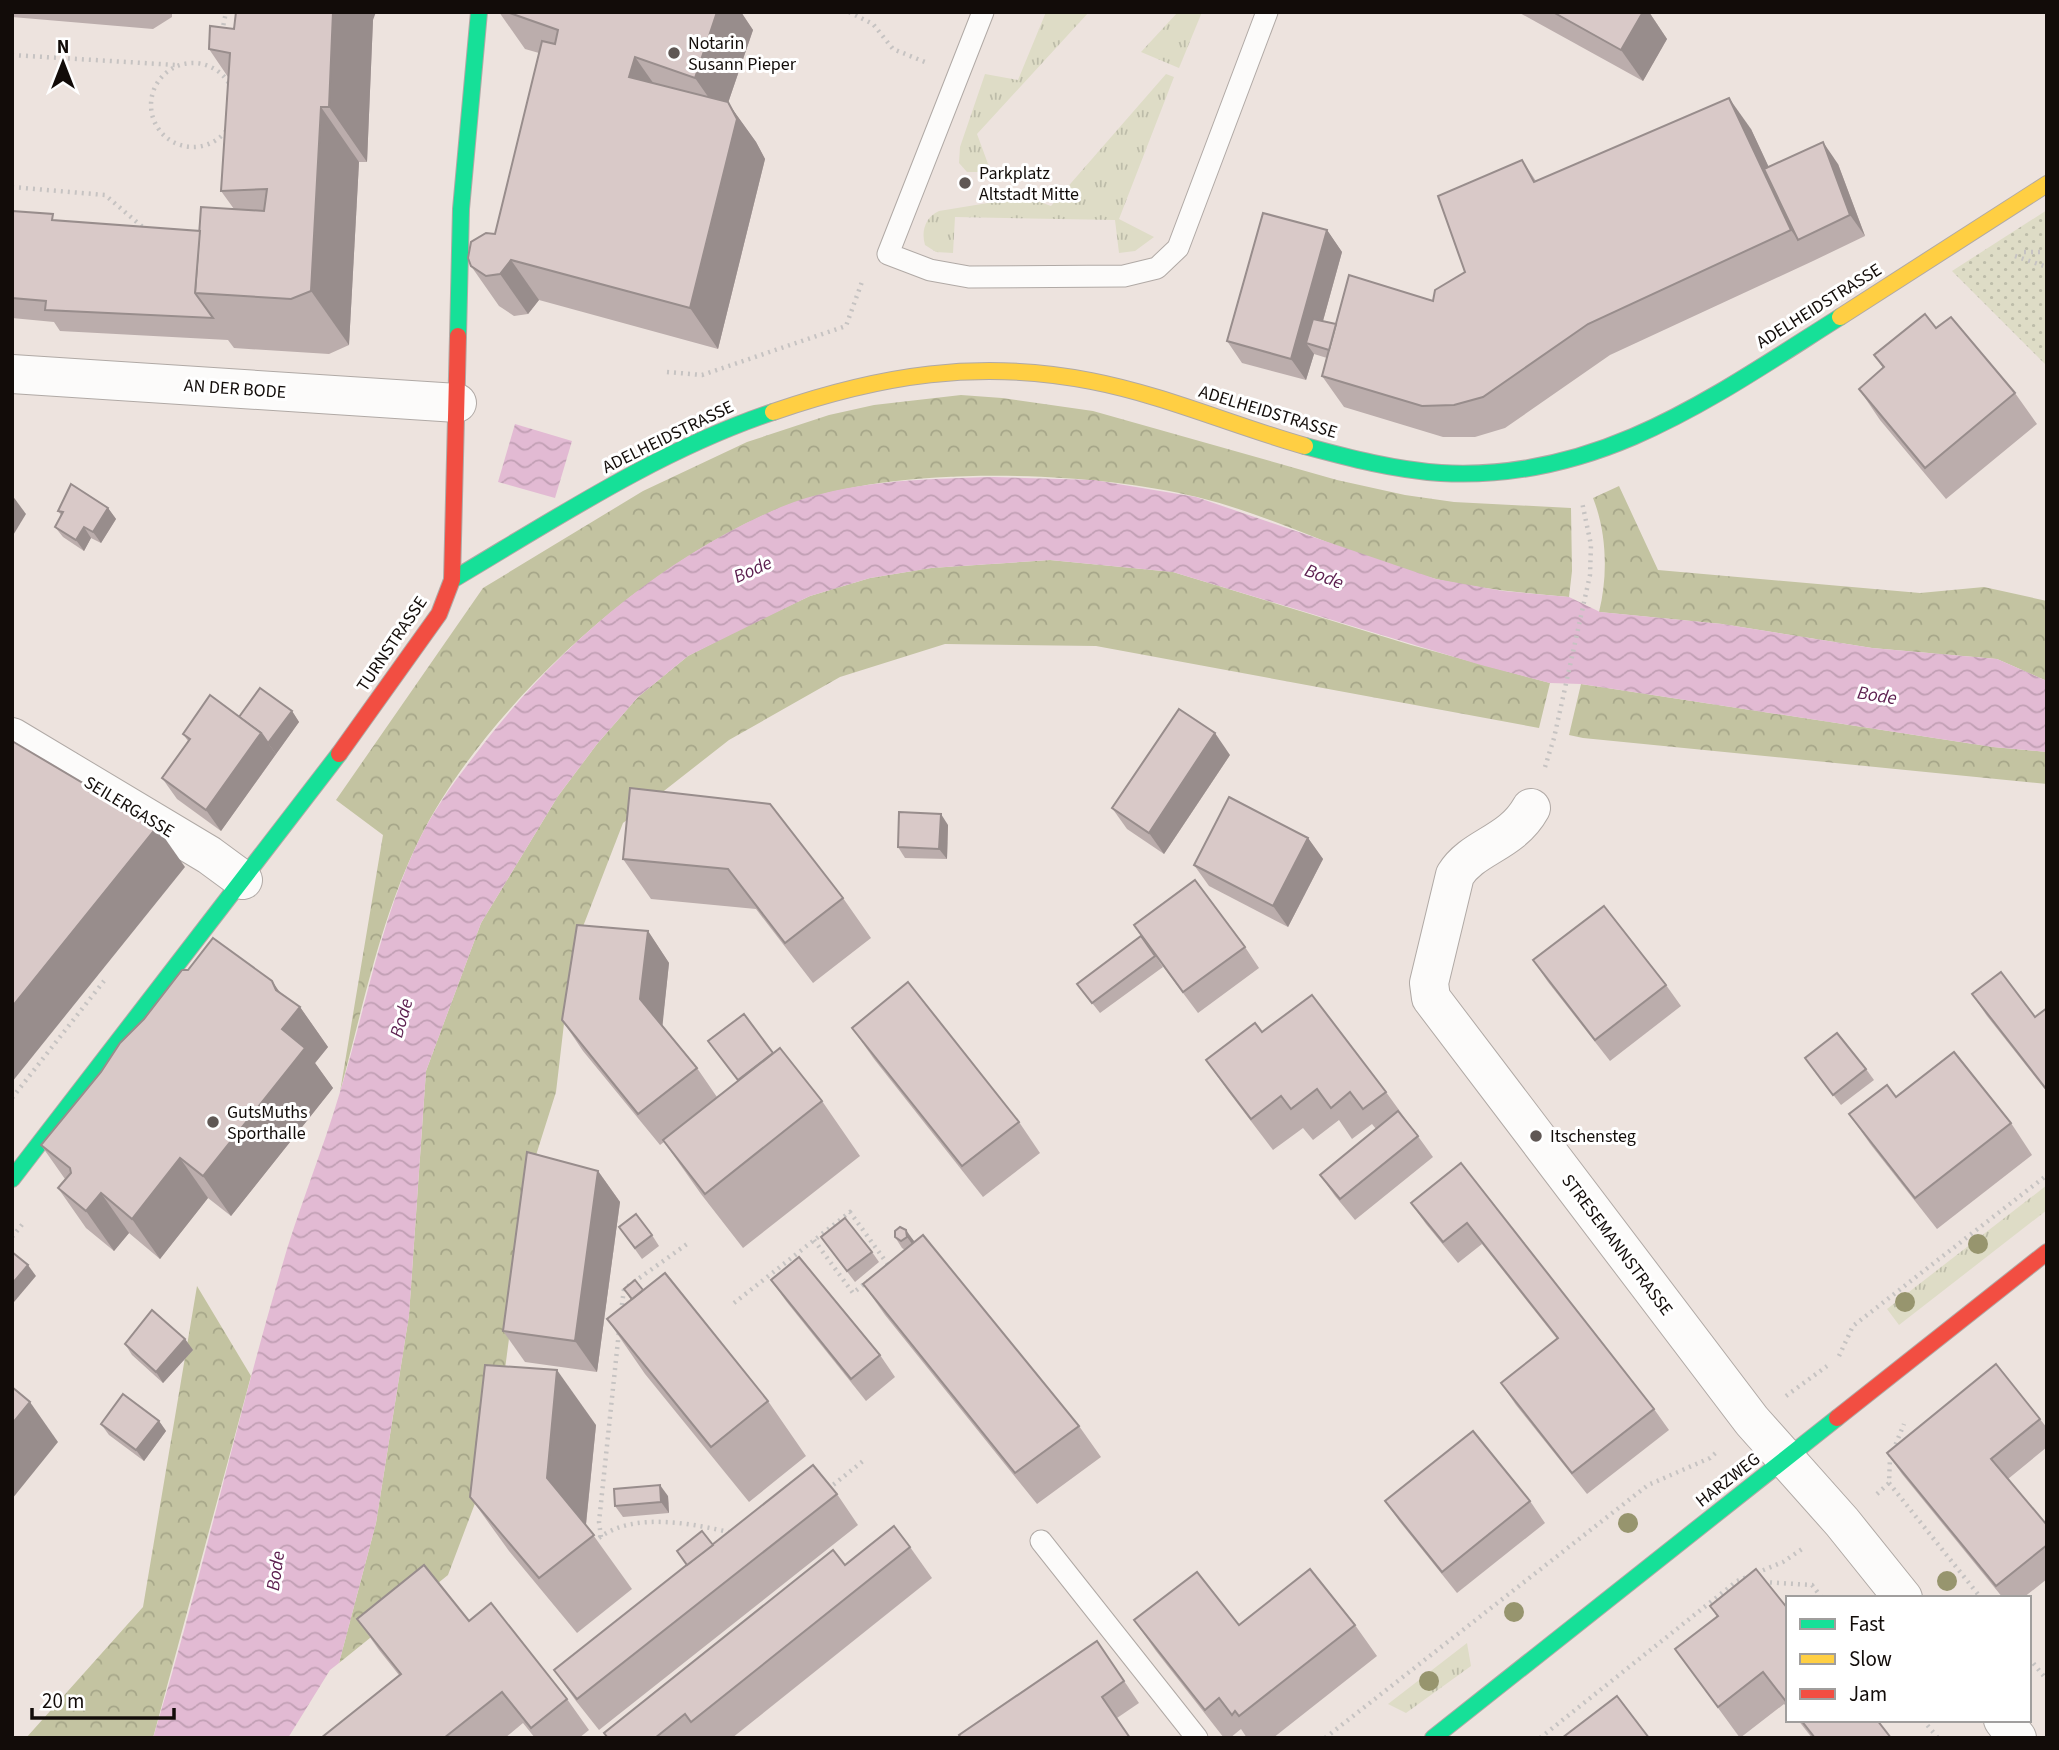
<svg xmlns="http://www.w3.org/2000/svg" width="2059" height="1750" font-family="'Source Sans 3',sans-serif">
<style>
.grass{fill:url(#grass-tufts)}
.forest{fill:url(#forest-crowns)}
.park{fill:url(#park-dots)}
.water{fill:url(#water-waves)}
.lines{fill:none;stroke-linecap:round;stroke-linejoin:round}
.lane-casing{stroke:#b0a9a5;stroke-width:23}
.street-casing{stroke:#b0a9a5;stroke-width:40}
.fast-casing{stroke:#b0a9a5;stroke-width:18}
.slow-casing{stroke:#b0a9a5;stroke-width:18}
.jam-casing{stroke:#b0a9a5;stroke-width:18}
.path{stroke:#c6c3c2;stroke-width:4.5;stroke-dasharray:2 5;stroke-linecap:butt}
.lane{stroke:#fcfbfa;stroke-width:21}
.street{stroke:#fcfbfa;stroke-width:38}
.fast{stroke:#16e098;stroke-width:16}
.slow{stroke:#ffcf43;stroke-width:16}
.jam{stroke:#f24e42;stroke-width:16}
.tree{fill:#97956e}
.wall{fill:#bbadac}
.shaded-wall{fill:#988d8c}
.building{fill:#d9c9c8;stroke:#988d8c;stroke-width:2}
.poi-dot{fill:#5f5754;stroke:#fff;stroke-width:2.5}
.labels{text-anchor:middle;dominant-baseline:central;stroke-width:6;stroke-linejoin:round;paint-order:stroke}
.poi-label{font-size:18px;fill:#120c09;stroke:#fff;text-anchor:start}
.street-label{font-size:18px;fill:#120c09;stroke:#fff}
.water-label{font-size:19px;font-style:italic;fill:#5b1e4e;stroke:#fff}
</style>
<defs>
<pattern id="grass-tufts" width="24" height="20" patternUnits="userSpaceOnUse" patternTransform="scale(1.75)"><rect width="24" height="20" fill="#dedcc6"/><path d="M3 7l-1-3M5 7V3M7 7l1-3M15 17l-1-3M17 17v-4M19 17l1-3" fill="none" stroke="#bdbca9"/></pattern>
<pattern id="forest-crowns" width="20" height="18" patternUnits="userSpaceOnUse" patternTransform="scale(1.75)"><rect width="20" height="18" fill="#c3c3a1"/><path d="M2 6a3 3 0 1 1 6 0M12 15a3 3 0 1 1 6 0" fill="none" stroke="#a6a689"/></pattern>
<pattern id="park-dots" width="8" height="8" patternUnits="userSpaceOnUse" patternTransform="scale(1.75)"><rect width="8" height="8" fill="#dedcc6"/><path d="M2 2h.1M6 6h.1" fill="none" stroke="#bdbca9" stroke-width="1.8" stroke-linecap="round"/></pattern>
<pattern id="water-waves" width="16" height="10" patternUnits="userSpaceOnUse" patternTransform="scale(1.75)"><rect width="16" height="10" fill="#e2bad3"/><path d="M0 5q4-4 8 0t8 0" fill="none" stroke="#c19fb4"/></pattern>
</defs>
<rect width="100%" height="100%" fill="#ede3de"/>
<g class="grass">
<polygon points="1046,12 1089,12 977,134 991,172 967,172 959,163 960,147 985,74 1018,80"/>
<polygon points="1178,12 1202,12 1179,68 1141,52"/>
<path d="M1166,74L1174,77L1119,219L1154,237L1135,251L1119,253L1115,220L955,217L953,253L936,252L925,245C921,232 925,217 939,211L1000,201L1013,192L1051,206Z"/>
<polygon points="2047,1185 2047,1210 1899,1325 1887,1309"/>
<polygon points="1467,1643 1471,1666 1406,1713 1388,1704"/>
</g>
<g class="forest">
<path d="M961,395L1002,398L1093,411L1337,480L1405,495L1454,502L1571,508L1572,571L1569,597C1525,593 1479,589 1436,579C1354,559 1279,517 1197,497C1087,470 889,464 783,507C647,561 487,705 421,836C381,915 363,1007 340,1092L383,835L336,800L483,588L643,491L747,442L829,415L874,405Z"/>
<path d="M1619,486L1658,570L1920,593L1984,587L2047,601V681L1997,659L1872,648L1722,624L1599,612C1608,576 1607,533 1593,498Z"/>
<polygon points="1050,560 1173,572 1411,645 1550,683 1539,728 1096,646 945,644 840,677 729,740 623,823 572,955 556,1092 531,1171 494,1453 448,1575 339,1663 376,1523 409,1315 426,1071 481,923 558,796 597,744 638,697 688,656 748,625 810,596 870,578 931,568"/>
<polygon points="1581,684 1993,747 2047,752 2047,784 1583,738 1569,735"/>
<polygon points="197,1286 251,1376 153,1738 26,1738 143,1607"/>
</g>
<polygon class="park" points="2047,210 2047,366 1952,271"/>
<g class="water">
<polygon points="515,424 572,441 555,498 498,482"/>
<path d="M994,477L1094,480L1196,497L1436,579L1503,591L1569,597L1600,612L1722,624L1872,648L1997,659L2047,681V752L1993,747L1581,684L1550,683L1481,665L1173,572L1050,560L931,568L870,578L810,596L688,656L638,697L597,744L558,796L481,923L426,1071L409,1315L376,1523L339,1663L330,1670L288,1738H153C200,1584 235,1427 280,1273C297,1212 322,1153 340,1092C366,1007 381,918 420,838C435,808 454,782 475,755C554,650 659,559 781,507C847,480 924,479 994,477Z"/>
</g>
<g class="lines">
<g class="lane-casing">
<g id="lane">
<polyline points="983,12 888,254 930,270 969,277 1124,276 1157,268 1178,248 1267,12"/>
<polyline points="1041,1541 1197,1738"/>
</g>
</g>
<g class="street-casing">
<g id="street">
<polyline points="12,374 457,403"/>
<polyline points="12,737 209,855 243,880"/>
<path d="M1531,808C1511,844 1473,846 1455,875L1429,983L1431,998L1752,1421L1842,1522L1903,1598"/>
<polyline points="2003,1720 2017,1738"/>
</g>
</g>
<g class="fast-casing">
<g id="fast">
<polyline points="458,336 461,209 479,12"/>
<path d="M1305,446C1349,458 1395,470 1441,473C1598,482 1713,397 1840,317"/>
<path d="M452,580C555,519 659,450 773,412"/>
<polyline points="12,1179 339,754"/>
<polyline points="1433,1738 1837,1418"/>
</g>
</g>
<g class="slow-casing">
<g id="slow">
<polyline points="1840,317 2047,184"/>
<path d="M773,412C880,375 979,359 1091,381C1164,395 1234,426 1305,446"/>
</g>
</g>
<g class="jam-casing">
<g id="jam">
<polyline points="339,754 439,614 452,580 458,336"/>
<polyline points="1837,1418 2047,1252"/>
</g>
</g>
<g class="path">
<polyline points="849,12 873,24 893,49 925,62"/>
<polyline points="222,32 226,12"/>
<polyline points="12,55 176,65"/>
<circle cx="193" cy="105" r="42"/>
<polyline points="12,187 105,195 145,229"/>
<polyline points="2024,252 2047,252"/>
<polyline points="2015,256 2047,267"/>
<polyline points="667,372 702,375 846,326 863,279"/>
<polyline points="1545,767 1554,738 1590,575 1591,545 1582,502"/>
<polyline points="12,1098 104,981"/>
<polyline points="12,1237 25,1221"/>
<polyline points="814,1240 853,1293 868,1281"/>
<polyline points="734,1303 850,1212 889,1266"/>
<polyline points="621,1312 624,1289 687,1244"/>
<polyline points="1839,1356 1853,1326 2047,1175"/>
<polyline points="1786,1396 1827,1366"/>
<polyline points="1889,1483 1981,1598"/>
<polyline points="828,1489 863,1461"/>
<polyline points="1877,1494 1889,1483 1890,1458 1904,1424"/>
<polyline points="601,1537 599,1522 619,1331"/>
<path d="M599,1538C634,1511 694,1524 733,1533"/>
<polyline points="1763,1582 1812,1585 1822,1598"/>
<polyline points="2029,1658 2047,1680"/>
<polyline points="1923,1720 1938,1738"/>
<polyline points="1325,1738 1648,1485 1710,1458 1719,1450"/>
<polyline points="1540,1738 1737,1581 1783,1562 1805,1547"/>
</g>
<use href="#lane" class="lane"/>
<use href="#street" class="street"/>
<use href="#fast" class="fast"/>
<use href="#slow" class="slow"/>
<use href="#jam" class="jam"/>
</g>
<g class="tree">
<circle cx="1978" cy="1244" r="10"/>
<circle cx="1905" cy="1302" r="10"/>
<circle cx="1628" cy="1523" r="10"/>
<circle cx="1947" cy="1581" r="10"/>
<circle cx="1514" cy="1612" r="10"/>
<circle cx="1429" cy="1681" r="10"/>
</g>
<g class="wall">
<polygon points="12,12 172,12 172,17 153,29 12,17"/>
<polygon points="499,12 741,12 753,30 728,103 756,142 765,159 718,349 539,300 528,314 514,316 499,306 471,266 495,234 539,53 525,49"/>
<polygon points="1518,12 1649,12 1667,39 1643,81"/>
<polygon points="373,20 367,162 359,162 349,345 329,354 234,348 228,340 60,331 54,322 12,318 12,211 57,221 199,231 234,209 221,191 228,77 209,49 234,29"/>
<polygon points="1751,129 1768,166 1838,164 1865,236 1813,261 1610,355 1505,428 1475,437 1443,437 1344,407 1322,376 1327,358 1314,354 1306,380 1242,363 1227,341 1327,230 1342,252 1323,321 1336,324 1433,301 1465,272 1522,160 1536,181"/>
<polygon points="1936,328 2015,393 2037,424 1946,499 1880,420 1859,389 1883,368 1874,355"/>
<polygon points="108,508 116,519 101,543 91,538 84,551 63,537 55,527 61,515 58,511"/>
<polygon points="292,711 299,722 221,831 177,799 162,778 188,741 183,734 239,717"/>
<polygon points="1230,755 1164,854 1127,829 1112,808"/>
<polygon points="630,788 843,898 871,938 813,983 756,909 651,899 623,859"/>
<polygon points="948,825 947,859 905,858 898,847"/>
<polygon points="1308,838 1323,859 1288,927 1209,886 1194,865"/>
<polygon points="648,931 669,963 662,1026 697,1068 717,1097 738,1081 708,1041 773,1053 822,1101 860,1156 743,1248 701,1194 664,1142 660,1145 583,1051 562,1020"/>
<polygon points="1141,936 1245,947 1259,968 1198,1013 1156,957 1163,967 1100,1013 1077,984"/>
<polygon points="1533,960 1666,985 1681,1006 1610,1061 1548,982"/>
<polygon points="280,993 300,1007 328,1047 315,1063 333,1088 231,1216 208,1198 160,1259 129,1233 114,1251 86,1228 58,1188 65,1179 41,1145"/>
<polygon points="1972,994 2035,1017 2047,1008 2047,1092 1987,1016"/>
<polygon points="852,1028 1019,1122 1040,1153 983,1197 874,1059"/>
<polygon points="1262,1032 1386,1092 1433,1157 1355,1220 1335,1196 1320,1175 1376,1129 1372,1124 1352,1139 1339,1120 1313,1140 1303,1128 1273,1150 1228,1091 1206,1060"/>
<polygon points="1805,1058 1866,1069 1874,1080 1841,1105"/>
<polygon points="1896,1097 2011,1123 2032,1155 1937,1229 1871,1145 1849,1114"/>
<polygon points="1461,1163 1654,1409 1669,1430 1587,1494 1516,1405 1501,1383 1557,1339 1482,1244 1458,1263 1426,1224 1411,1203"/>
<polygon points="598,1171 620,1202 597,1372 525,1362 503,1331"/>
<polygon points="619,1227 652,1235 659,1246 642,1259"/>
<polygon points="900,1227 914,1241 1079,1426 1101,1457 1037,1504 885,1315 863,1284 905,1250 902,1248 895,1237"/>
<polygon points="821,1237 872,1252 879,1262 855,1282"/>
<polygon points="771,1280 880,1355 895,1377 866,1401 786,1301"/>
<polygon points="624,1289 643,1290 768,1401 806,1456 749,1502 645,1374 607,1319 631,1300"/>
<polygon points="185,1339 193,1350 163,1383 132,1355 125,1344"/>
<polygon points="2040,1419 2047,1428 2047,1447 2008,1479 2047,1525 2047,1579 2023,1598 2003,1598 1902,1474 1887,1453"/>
<polygon points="159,1421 166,1431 144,1461 109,1435 101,1424"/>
<polygon points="596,1425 586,1525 632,1589 577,1633 509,1551 470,1497"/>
<polygon points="837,1494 858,1525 599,1730 576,1701 554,1670 687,1565 677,1551 713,1545"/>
<polygon points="668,1496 669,1513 623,1517 615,1506"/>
<polygon points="1385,1501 1530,1501 1545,1523 1457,1593 1400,1522"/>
<polygon points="910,1547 932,1578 732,1738 607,1738 845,1565"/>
<polygon points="1710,1606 1788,1609 1788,1708 1784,1704 1740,1738 1675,1649 1717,1617"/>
<polygon points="357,1619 469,1621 567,1699 589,1730 579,1738 535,1738 523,1723 505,1738 321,1738 399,1675 379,1650"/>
<polygon points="1134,1620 1239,1625 1355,1625 1377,1656 1273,1738 1247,1738 1241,1729 1230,1738 1224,1738 1156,1651"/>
<polygon points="1097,1641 1139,1703 1117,1718 961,1738"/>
<polygon points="1798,1720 1877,1720 1891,1738 1812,1738"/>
</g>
<g class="shaded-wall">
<polygon points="333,12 376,12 373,20 367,162 329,107"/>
<polygon points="717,12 741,12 753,30 728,103 756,142 765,159 718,349 690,308 723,118 695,78"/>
<polygon points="1643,12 1649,12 1667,39 1643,81 1621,50"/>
<polygon points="635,57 663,97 629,77"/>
<polygon points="1729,98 1751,129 1802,238 1798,240 1791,230"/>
<polygon points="321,107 359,162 349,345 311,291"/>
<polygon points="1823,142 1838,164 1865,236 1850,215"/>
<polygon points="1327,230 1342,252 1316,346 1306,343 1314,354 1306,380 1291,359"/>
<polygon points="511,260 539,300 528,314 500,274"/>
<polygon points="12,495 26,514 12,537"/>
<polygon points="108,508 116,519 101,543 93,532"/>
<polygon points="84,527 91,538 84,551 76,540"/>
<polygon points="292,711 299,722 276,754 268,743"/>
<polygon points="261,733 276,754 221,831 206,810"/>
<polygon points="1215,733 1230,755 1164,854 1149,833"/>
<polygon points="941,814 948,825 947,859 939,849"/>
<polygon points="157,827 185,867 12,1082 12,1007"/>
<polygon points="1308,838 1323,859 1288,927 1273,906"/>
<polygon points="648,931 669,963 662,1030 640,999"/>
<polygon points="272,981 295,1014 300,1007 328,1047 315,1063 333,1088 231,1216 203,1176 282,1029 276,990"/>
<polygon points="180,1158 208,1198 160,1259 132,1219"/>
<polygon points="598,1171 620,1202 597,1372 575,1341"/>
<polygon points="101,1193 129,1233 114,1251 86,1211"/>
<polygon points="906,1230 914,1241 915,1248 907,1237"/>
<polygon points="28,1265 36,1276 14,1302 12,1300 12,1284"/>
<polygon points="185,1339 193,1350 163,1383 156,1372"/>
<polygon points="557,1370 596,1425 585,1533 547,1478"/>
<polygon points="30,1402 58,1442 12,1499 12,1424"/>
<polygon points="159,1421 166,1431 144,1461 136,1450"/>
<polygon points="660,1485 668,1496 669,1513 661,1502"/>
</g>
<g class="building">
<polygon points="236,12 333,12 329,107 321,107 311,291 291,299 195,293 201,207 264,211 267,189 221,191 230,53 209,49 210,26 234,29"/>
<polygon points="507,12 717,12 695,78 635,57 629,77 728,102 737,119 690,308 511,260 500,274 486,276 471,266 468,258 471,242 486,233 495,234 542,41 555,44 558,30"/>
<polygon points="1553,12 1643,12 1621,50"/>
<polygon points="1729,98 1791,230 1588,324 1483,397 1454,405 1422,406 1322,376 1349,275 1433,301 1435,290 1465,272 1438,196 1522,160 1534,182"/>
<polygon points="1823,142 1850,215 1798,240 1764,169"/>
<polygon points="12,211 53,214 52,220 200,231 195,293 213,318 45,310 46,301 12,298"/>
<polygon points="1263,213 1327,230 1291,359 1227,341"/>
<polygon points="1925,314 1936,328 1951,317 2015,393 1925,468 1859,389 1884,367 1874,355"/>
<polygon points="1313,319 1336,324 1329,350 1306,343"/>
<polygon points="71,484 108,508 93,532 84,527 76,540 55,527 63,512 58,511"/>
<polygon points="260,688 292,711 268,743 261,733 239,717"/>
<polygon points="210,695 261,733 206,810 162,778 190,739 183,734"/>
<polygon points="1179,709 1215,733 1149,833 1112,808"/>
<polygon points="12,741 157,827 12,1007"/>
<polygon points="630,788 770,804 843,898 785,943 728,869 623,859"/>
<polygon points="1229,797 1308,838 1273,906 1194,865"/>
<polygon points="899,812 941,814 939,849 898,847"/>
<polygon points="1195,880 1245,947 1183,992 1134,925"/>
<polygon points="1604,906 1666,985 1595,1040 1533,960"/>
<polygon points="577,925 648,931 640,999 697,1068 638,1114 562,1020"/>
<polygon points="1141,936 1155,956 1092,1003 1077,984"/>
<polygon points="213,938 272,981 276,990 300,1007 282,1029 305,1048 203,1176 180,1158 132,1219 101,1193 86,1211 58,1188 71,1173 70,1168 41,1145 101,1072 120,1043 144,1019 182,970 188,970"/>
<polygon points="2001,972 2035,1017 2047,1008 2047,1090 1972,994"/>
<polygon points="908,982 1019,1122 962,1166 852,1028"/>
<polygon points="1312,995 1386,1092 1363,1109 1350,1092 1331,1108 1317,1089 1291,1109 1281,1096 1251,1119 1206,1060 1255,1023 1262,1032"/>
<polygon points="744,1014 773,1053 738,1080 708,1041"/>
<polygon points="1837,1033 1866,1069 1833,1095 1805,1058"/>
<polygon points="780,1048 822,1101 705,1194 663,1140"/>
<polygon points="1954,1052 2011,1123 1915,1198 1849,1114 1887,1085 1896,1097"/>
<polygon points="1398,1111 1418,1136 1340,1199 1320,1175"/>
<polygon points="527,1152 598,1171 575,1341 503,1331"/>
<polygon points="1461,1163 1654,1409 1572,1473 1501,1383 1558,1338 1467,1223 1443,1242 1411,1203"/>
<polygon points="636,1214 652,1235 635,1248 619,1227"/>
<polygon points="845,1218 872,1252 847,1271 821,1237"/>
<polygon points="900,1227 906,1230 907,1237 901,1241 895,1237 895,1231"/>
<polygon points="923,1235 1079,1426 1015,1473 863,1284"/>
<polygon points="12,1252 28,1265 12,1284"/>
<polygon points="799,1257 880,1355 851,1379 771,1280"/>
<polygon points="665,1273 768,1401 711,1447 607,1319"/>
<polygon points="635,1280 643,1290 632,1299 624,1289"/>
<polygon points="152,1310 185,1339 156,1372 125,1344"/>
<polygon points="1996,1364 2040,1419 1991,1459 2047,1525 2047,1545 1996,1586 1887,1453"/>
<polygon points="485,1365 557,1370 547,1478 594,1535 539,1578 470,1497"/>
<polygon points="12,1387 30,1402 12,1424"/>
<polygon points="123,1394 159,1421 136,1450 101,1424"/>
<polygon points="1473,1431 1530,1501 1442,1572 1385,1501"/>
<polygon points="813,1465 837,1494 577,1699 554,1670"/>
<polygon points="660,1485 661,1502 615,1506 614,1489"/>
<polygon points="894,1526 910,1547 691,1722 685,1714 655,1738 608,1738 604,1733 833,1550 845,1565"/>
<polygon points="702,1531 713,1545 687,1565 677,1551"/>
<polygon points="424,1565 469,1621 491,1603 567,1699 531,1728 502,1692 444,1738 321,1738 401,1674 357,1619"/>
<polygon points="1310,1569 1355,1625 1239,1716 1235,1711 1232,1715 1219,1698 1205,1710 1134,1620 1197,1572 1239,1625"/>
<polygon points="1756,1569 1788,1609 1788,1704 1763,1672 1718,1707 1675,1649 1718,1616 1710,1606"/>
<polygon points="1097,1641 1124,1681 1102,1697 1130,1738 961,1738 959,1735"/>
<polygon points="1617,1696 1649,1738 1562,1738"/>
<polygon points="1801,1720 1877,1720 1891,1738 1815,1738"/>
</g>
<g class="poi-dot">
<circle cx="674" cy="53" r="7"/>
<circle cx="965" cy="183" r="7"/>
<circle cx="213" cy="1122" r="7"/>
<circle cx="1536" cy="1136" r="7"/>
</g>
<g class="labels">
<g class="poi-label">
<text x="688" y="43">Notarin<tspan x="688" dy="21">Susann Pieper</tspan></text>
<text x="979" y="173">Parkplatz<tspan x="979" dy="21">Altstadt Mitte</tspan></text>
<text x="227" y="1112">GutsMuths<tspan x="227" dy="21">Sporthalle</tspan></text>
<text x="1550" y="1136">Itschensteg</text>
</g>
<g class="street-label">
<text transform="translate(1819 306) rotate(-32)">ADELHEIDSTRASSE</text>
<text transform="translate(235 389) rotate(4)">AN DER BODE</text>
<text transform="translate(1268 412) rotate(17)">ADELHEIDSTRASSE</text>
<text transform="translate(668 437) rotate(-26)">ADELHEIDSTRASSE</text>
<text transform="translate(392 644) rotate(-56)">TURNSTRASSE</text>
<text transform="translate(129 807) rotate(31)">SEILERGASSE</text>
<text transform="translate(1617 1245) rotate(53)">STRESEMANNSTRASSE</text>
<text transform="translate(1728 1480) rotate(-38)">HARZWEG</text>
</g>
<g class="water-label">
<text transform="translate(753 570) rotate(-24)">Bode</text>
<text transform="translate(1324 577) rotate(21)">Bode</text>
<text transform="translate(1877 696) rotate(9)">Bode</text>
<text transform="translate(402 1018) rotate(-74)">Bode</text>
<text transform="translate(276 1571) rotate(-82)">Bode</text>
</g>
</g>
<rect width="2059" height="1750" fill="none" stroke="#120c09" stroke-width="28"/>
<rect x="1786" y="1596" width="245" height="126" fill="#ffffff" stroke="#a09e9d" stroke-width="2"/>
<rect x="1800" y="1619" width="35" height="10" fill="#16e098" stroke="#a09e9d" stroke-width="2"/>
<text x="1849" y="1631" font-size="21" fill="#120c09">Fast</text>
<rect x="1800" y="1654" width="35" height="10" fill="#ffcf43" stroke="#a09e9d" stroke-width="2"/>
<text x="1849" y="1666" font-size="21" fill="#120c09">Slow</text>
<rect x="1800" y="1689" width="35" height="10" fill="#f24e42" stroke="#a09e9d" stroke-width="2"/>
<text x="1849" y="1701" font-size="21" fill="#120c09">Jam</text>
<g transform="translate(63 63)" stroke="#ffffff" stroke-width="5" paint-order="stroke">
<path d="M0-5L12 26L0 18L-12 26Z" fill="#120c09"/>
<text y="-10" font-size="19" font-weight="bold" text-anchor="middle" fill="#120c09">N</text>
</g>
<path d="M32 1708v10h142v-10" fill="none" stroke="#120c09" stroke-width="3.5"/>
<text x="42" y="1708" font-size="21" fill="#120c09" stroke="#ffffff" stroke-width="5" paint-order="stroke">20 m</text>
</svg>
